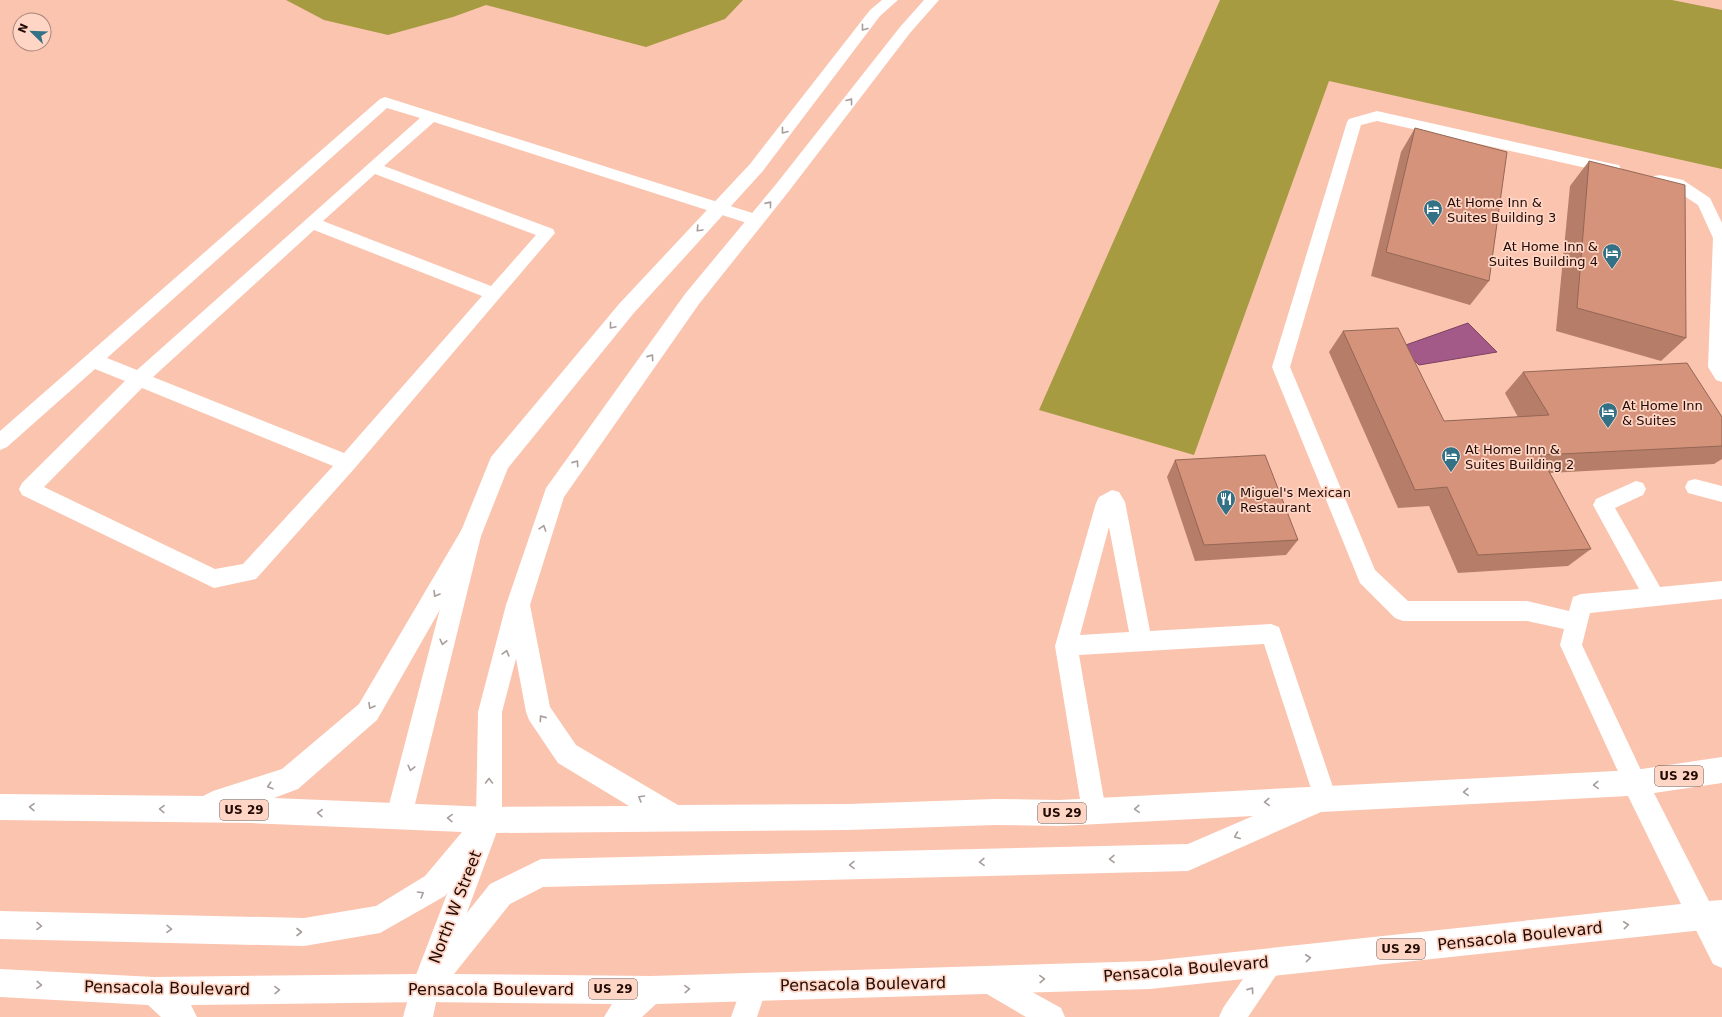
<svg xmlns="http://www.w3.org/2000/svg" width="1722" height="1017" font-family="'DejaVu Sans',sans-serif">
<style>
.forest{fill:#a69b40}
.water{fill:#a35a88;stroke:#7c4260}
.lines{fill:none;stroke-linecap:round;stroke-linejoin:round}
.lane{fill:#fff;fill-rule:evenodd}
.street{fill:#fff;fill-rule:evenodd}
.secondary{fill:#fff;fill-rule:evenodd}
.primary{fill:#fff;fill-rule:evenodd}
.wall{fill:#b67e69}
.building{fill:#d4937a;stroke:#946755}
.oneway{stroke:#a79d9b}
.labels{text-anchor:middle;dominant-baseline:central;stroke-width:3.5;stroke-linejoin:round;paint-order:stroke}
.shield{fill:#ffd5c5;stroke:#64483e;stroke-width:1}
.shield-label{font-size:12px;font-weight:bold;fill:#220b04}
.poi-label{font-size:13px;fill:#220b04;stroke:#ffd5c5;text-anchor:start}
.near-street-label{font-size:16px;fill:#220b04;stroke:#ffd5c5}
</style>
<rect width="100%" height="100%" fill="#fbc4af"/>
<g class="forest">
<polygon points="286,0 743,0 725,19 646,47 486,5 453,17 388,35 324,20"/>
<polygon points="1220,0 1672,0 1722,10 1722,169 1329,81 1194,455 1039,410"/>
</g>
<polygon class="water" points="1468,323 1497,352 1419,365 1400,347"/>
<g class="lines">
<g class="lane">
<path d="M385,97L762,216L764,220L762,224L756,226L750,224L434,122L384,166L553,229L555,233L354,469L256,579L214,588L22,495L19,489L22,483L125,381L95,369L7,447L0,450V431L380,99ZM387,108L420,118L137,370L107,358ZM375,174L536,235L491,286L323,221ZM314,230L482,296L344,453L153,377ZM142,388L333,466L243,564L215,569L44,487Z"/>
<polygon points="1377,111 1613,164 1619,165 1621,169 1619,173 1613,174 1377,121 1361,125 1290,367 1375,570 1408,601 1527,601 1569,611 1573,597 1581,594 1639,589 1593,505 1596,499 1636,481 1643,483 1646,489 1643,495 1615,508 1660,587 1722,581 1722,599 1590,613 1582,645 1647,783 1643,791 1635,795 1627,791 1560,645 1564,629 1527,621 1403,621 1395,618 1360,583 1272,367 1347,122 1349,119"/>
<polygon points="1660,175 1683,180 1710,198 1722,223 1722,382 1716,380 1708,367 1713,238 1698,205 1672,188 1654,184 1652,180 1654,176"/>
<polygon points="1695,479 1722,486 1722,502 1688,493 1685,487 1688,481"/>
<path d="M1112,490L1119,492L1125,502L1150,631L1271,624L1279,627L1337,799L1333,807L1325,811L1317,807L1264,644L1079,655L1106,811L1102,819L1094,823L1086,819L1082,811L1055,646L1096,503L1099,497ZM1109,527L1129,632L1080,635Z"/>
<polygon points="1702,903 1711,907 1722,928 1722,968 1713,964 1689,916 1693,907"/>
<polygon points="1270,949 1279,953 1283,962 1279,971 1248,1017 1219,1017 1223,1008 1261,953"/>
<polygon points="989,968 1061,1008 1065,1017 1026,1017 980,990 976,981 980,972"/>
<polygon points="754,974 763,978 767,987 757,1017 731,1017 745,978"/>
</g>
<g class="street">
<polygon points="882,0 898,0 880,16 762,172 633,314 508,468 481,536 412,816 408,825 399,829 390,825 386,816 459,536 491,457 619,304 750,164 870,10"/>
<polygon points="924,0 939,0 910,33 789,191 699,304 564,497 530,605 502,712 502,820 498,829 489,833 480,829 476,820 478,712 506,605 546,488 685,294 777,183 900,27"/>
</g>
<polygon class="secondary" points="483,821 492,825 496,834 439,988 433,1017 403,1017 411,988 470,834 474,825"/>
<path class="primary" d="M470,526L478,529L481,536L478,543L377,720L298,789L274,798L489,807L629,806L558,763L529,720L526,712L506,605L510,598L518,594L526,598L530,605L550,707L576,745L678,805L848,804L995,799L1059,800L1635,770L1722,757V783L1654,793L1709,901L1722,900V928L1150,989L656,1004L642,1017H604L612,1004L425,1002L191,1005L197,1017H161L148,1005L0,997V969L154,977L418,974L490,884L541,859L1188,844L1253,816L1059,826L995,825L848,830L495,833L445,896L380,933L304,946L0,939V911L304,918L376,906L425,876L462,832L251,823L0,820V794L203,796L213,791L282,769L359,704L462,529ZM1628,796L1681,904L1150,961L651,976L454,974L510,904L543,887L1188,871L1321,812Z"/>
</g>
<g class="wall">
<polygon points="1415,128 1489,281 1470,305 1371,276 1401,152"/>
<polygon points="1589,161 1686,338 1661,361 1556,331 1570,186"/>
<polygon points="1343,331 1444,421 1518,417 1505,393 1523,372 1722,417 1722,459 1714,464 1550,473 1591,549 1568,566 1458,573 1429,506 1398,508 1329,352"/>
<polygon points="1175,460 1298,540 1286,555 1195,561 1167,477"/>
</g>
<g class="building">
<polygon points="1415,128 1507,152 1489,281 1386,252"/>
<polygon points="1589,161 1685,185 1686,338 1577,308"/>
<polygon points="1398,328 1444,421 1549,415 1523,372 1687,363 1722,417 1722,446 1540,455 1591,549 1478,555 1447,487 1415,490 1343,331"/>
<polygon points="1265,455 1298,540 1204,545 1175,460"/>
</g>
<defs><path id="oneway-chevron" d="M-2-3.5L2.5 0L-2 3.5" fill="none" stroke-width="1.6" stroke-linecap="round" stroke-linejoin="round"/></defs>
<g class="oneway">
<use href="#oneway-chevron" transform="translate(864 28) rotate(128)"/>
<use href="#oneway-chevron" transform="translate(850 101) rotate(-52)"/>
<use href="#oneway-chevron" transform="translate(784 131) rotate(128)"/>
<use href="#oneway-chevron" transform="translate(769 204) rotate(-51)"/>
<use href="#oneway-chevron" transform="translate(699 229) rotate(133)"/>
<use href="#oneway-chevron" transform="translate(612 326) rotate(130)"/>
<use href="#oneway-chevron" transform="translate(651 357) rotate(-55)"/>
<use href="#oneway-chevron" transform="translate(576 463) rotate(-55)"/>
<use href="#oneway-chevron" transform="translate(543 528) rotate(-72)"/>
<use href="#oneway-chevron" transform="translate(436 594) rotate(121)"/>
<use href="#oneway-chevron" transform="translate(443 642) rotate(104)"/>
<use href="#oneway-chevron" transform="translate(506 653) rotate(-75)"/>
<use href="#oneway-chevron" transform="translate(371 706) rotate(120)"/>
<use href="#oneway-chevron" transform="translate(542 718) rotate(-125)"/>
<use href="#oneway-chevron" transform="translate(411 768) rotate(104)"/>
<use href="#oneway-chevron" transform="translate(489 781) rotate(-90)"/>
<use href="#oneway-chevron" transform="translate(1596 785) rotate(177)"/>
<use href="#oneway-chevron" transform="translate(270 786) rotate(162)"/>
<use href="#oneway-chevron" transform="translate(1466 792) rotate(177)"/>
<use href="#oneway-chevron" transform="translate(641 798) rotate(-149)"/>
<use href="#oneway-chevron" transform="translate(1267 802) rotate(177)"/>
<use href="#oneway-chevron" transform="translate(32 807) rotate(-179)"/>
<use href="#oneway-chevron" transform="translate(162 809) rotate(-179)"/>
<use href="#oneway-chevron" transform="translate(1137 809) rotate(177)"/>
<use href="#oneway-chevron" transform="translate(320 813) rotate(-178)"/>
<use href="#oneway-chevron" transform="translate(450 818) rotate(-178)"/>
<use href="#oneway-chevron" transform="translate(1237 836) rotate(157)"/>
<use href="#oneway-chevron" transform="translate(1112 859) rotate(179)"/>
<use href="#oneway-chevron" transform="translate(982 862) rotate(179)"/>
<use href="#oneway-chevron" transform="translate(852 865) rotate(179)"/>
<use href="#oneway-chevron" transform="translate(421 894) rotate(-31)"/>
<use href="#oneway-chevron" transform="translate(1626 925) rotate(-6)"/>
<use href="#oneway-chevron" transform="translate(39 926) rotate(1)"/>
<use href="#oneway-chevron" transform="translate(169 929) rotate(1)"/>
<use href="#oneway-chevron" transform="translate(299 932)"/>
<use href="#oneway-chevron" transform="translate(1308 958) rotate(-6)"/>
<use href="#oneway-chevron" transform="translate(1042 979) rotate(-2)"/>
<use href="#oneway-chevron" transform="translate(39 985) rotate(3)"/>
<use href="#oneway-chevron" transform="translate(687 989) rotate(-2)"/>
<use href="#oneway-chevron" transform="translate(277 990) rotate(-1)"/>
<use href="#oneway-chevron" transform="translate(1251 990) rotate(-55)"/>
</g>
<defs>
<g id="hotel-pin" transform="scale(1)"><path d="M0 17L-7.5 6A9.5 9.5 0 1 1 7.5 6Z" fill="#327186" stroke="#ffd5c5"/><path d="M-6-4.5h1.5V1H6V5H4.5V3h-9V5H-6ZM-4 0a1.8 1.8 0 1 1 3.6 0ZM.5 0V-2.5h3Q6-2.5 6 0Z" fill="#fff"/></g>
<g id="restaurant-pin" transform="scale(1)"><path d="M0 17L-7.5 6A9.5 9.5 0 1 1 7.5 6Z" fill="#327186" stroke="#ffd5c5"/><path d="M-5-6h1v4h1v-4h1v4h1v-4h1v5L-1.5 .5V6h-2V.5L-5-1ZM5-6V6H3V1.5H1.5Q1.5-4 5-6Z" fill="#fff"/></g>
</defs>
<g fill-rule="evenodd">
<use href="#hotel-pin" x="1433" y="209"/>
<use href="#hotel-pin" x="1612" y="253"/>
<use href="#hotel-pin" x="1608" y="412"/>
<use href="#hotel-pin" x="1451" y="456"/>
<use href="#restaurant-pin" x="1226" y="499"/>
</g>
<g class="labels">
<g class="shield">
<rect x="1655" y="766" width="48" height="20" rx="3"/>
<rect x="220" y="800" width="48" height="20" rx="3"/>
<rect x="1038" y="803" width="48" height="20" rx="3"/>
<rect x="1377" y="939" width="48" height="20" rx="3"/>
<rect x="589" y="979" width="48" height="20" rx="3"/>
</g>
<g class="shield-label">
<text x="1679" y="776">US 29</text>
<text x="244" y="810">US 29</text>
<text x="1062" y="813">US 29</text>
<text x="1401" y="949">US 29</text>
<text x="613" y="989">US 29</text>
</g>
<g class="poi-label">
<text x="1447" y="202">At Home Inn &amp;<tspan x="1447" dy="15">Suites Building 3</tspan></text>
<text x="1598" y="246" text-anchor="end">At Home Inn &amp;<tspan x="1598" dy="15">Suites Building 4</tspan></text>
<text x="1622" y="405">At Home Inn<tspan x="1622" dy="15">&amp; Suites</tspan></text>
<text x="1465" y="449">At Home Inn &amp;<tspan x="1465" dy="15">Suites Building 2</tspan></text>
<text x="1240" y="492">Miguel's Mexican<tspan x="1240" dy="15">Restaurant</tspan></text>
</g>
<g class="near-street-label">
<text transform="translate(455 907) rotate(-69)">North W Street</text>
<text transform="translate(1520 936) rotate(-6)">Pensacola Boulevard</text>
<text transform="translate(1186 969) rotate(-5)">Pensacola Boulevard</text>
<text transform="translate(863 984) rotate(-1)">Pensacola Boulevard</text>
<text transform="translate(167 988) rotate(1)">Pensacola Boulevard</text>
<text x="491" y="989">Pensacola Boulevard</text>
</g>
</g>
<g transform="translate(32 32) rotate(293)"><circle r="19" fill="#ffd5c5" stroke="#a78478"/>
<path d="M0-3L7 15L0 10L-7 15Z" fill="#327186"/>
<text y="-6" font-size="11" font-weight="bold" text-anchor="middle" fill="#220b04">N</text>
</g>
</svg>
